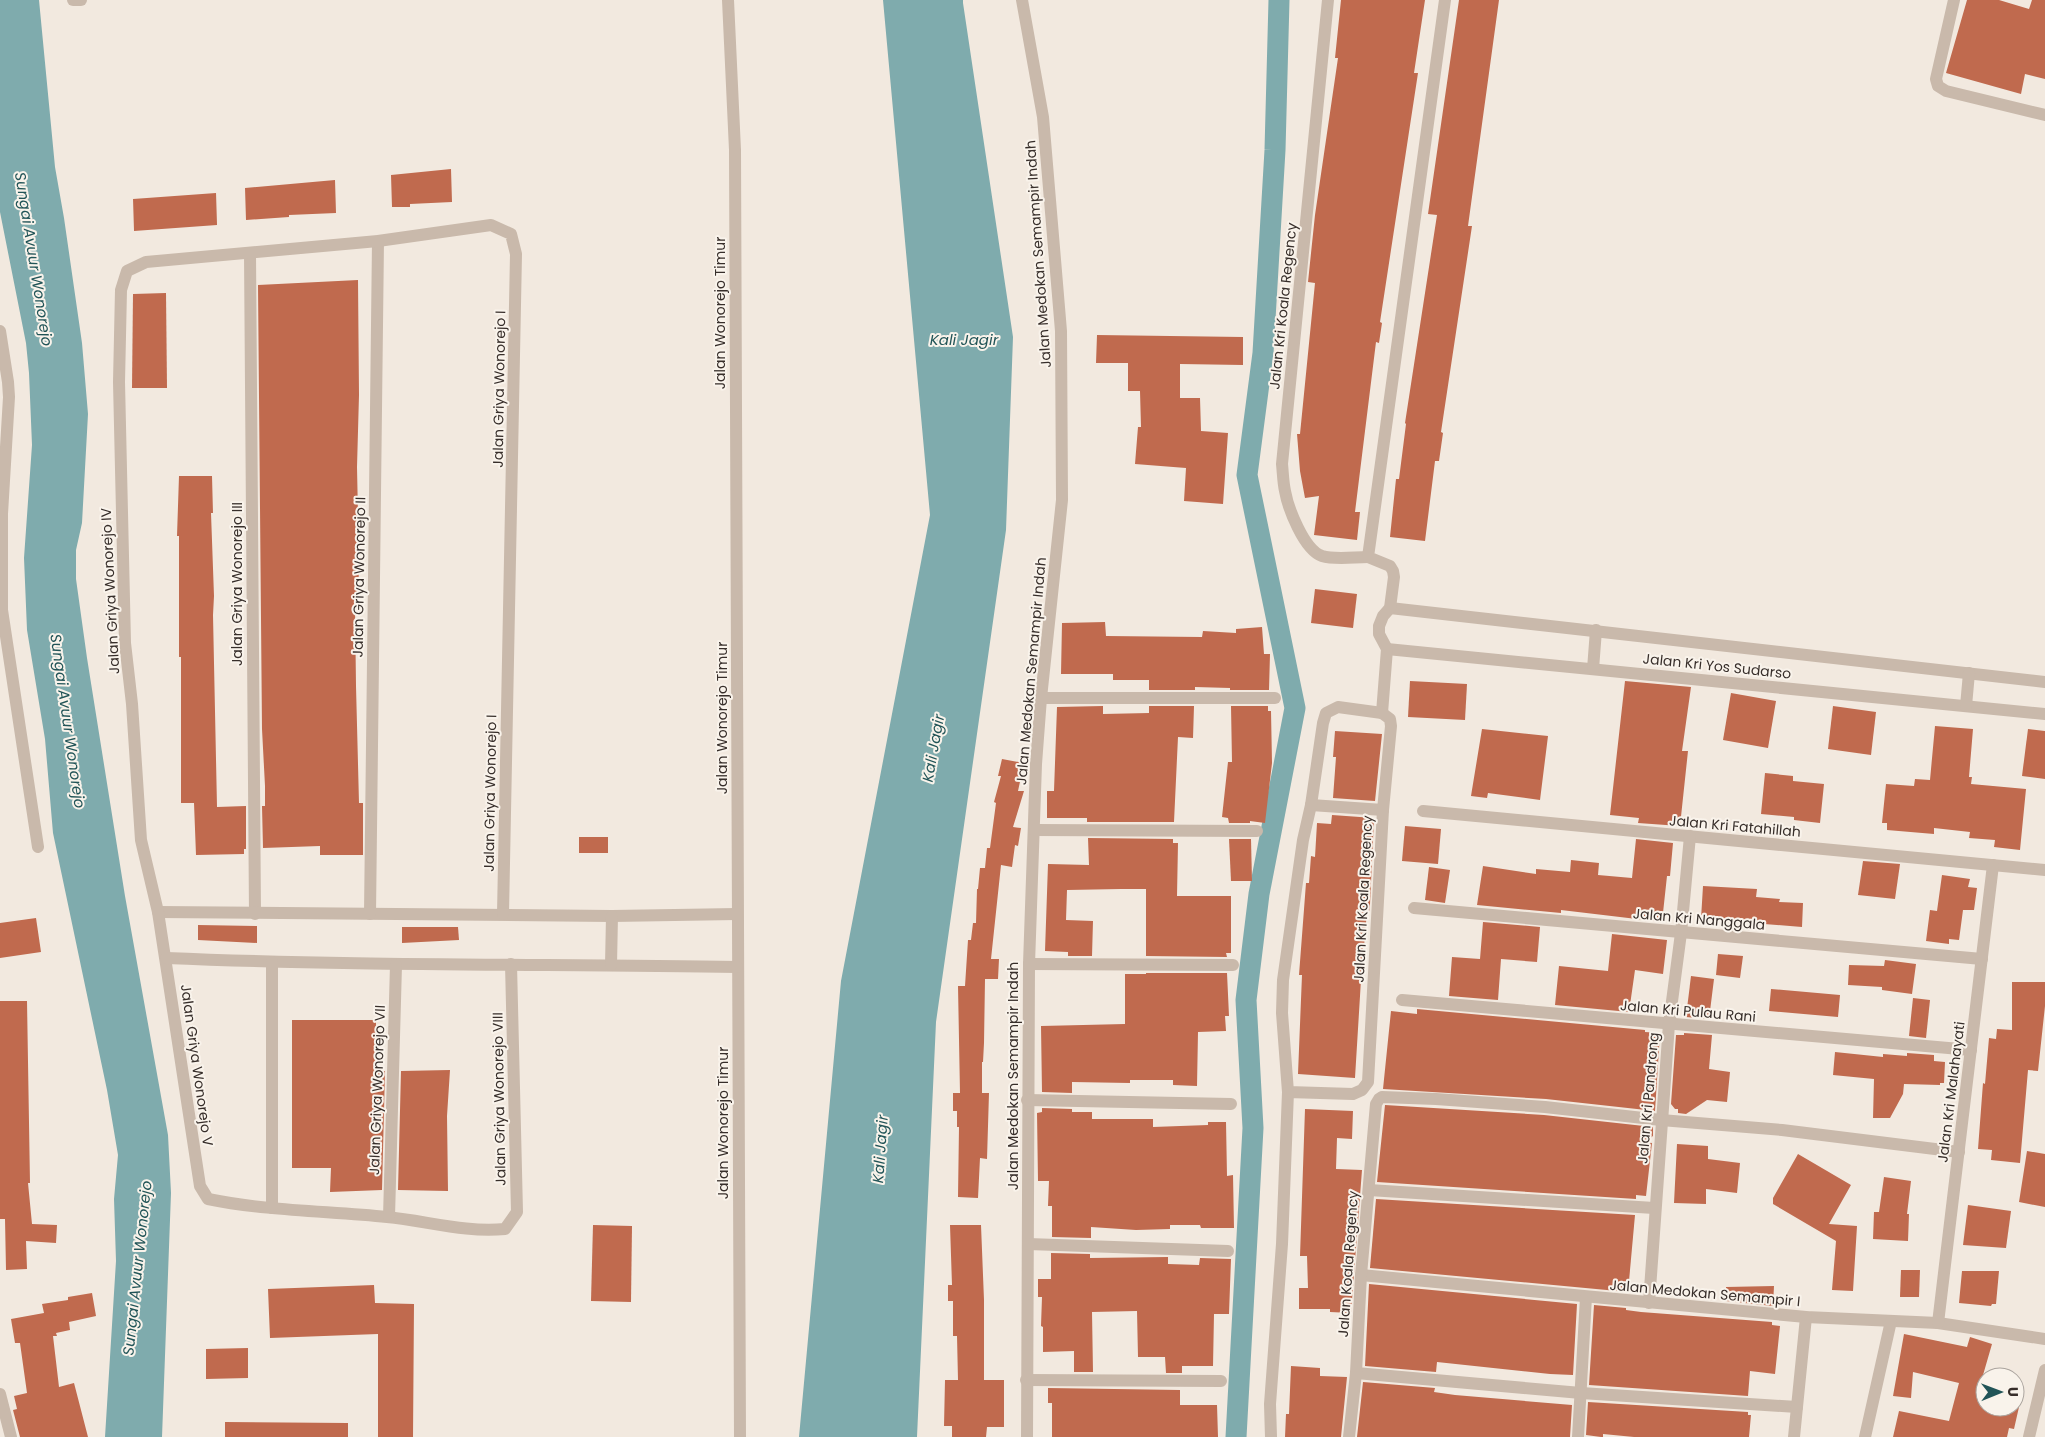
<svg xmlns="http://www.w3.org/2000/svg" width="2045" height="1437" font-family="Poppins,sans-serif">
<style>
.water{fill:#7fabad}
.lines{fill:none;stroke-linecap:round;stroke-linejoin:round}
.canal{stroke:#7fabad;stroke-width:21}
.building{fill:#c06a4e}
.minor{stroke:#c9b9ab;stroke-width:12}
.labels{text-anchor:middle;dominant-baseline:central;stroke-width:4;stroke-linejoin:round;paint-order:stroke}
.street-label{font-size:14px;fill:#372e2a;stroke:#f9f3eb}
.water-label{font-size:15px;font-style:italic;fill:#215457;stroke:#f9f3eb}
</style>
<rect width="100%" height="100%" fill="#f2e9df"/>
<g class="water">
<polygon points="0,0 39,0 55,167 64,218 82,343 88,414 82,523 76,550 76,579 87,658 125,896 168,1135 171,1193 162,1437 105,1437 116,1261 114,1199 118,1155 107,1090 53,833 45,739 27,630 24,558 32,445 29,373 26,343 0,212"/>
<polygon points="883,0 963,0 963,3 1013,337 1006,530 936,1022 917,1437 799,1437 841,981 930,515"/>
</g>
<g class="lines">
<polyline class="canal" points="1236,1437 1253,1128 1246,1000 1259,894 1295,708 1247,475 1263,353 1275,150 1279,0"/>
</g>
<g class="building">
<polygon points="1341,0 1425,0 1414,73 1418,73 1380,322 1382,323 1379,343 1376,342 1355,512 1360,512 1357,540 1314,535 1319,496 1305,498 1300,471 1297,434 1300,434 1315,283 1308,282 1315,215 1338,58 1335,58"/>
<polygon points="1459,0 1499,0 1468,226 1472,226 1441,432 1443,433 1439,461 1435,461 1425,541 1390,537 1396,479 1399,479 1406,424 1405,423 1437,215 1428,214"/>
<polygon points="1967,0 1999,0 2029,9 2032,0 2045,0 2045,79 2025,74 2021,94 1946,73"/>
<polygon points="451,169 452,202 410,204 410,207 392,207 391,175"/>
<polygon points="335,180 336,213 289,215 289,217 246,220 245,188"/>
<polygon points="216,193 217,225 134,231 133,199"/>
<polygon points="358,280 359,395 357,467 359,562 358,608 355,608 356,686 359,803 363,803 363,855 320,855 320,846 263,848 262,806 265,806 265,786 262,729 258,285"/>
<polygon points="166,293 167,388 132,388 133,294"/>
<polygon points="1097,335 1243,337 1243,365 1180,364 1180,398 1200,398 1201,431 1228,433 1223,504 1184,501 1186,468 1135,464 1138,427 1141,427 1140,391 1128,391 1128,363 1096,363"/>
<polygon points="179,476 212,476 213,513 211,513 214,596 213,615 217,807 246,806 246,849 244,849 244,854 196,855 194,803 181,803 181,657 179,657 179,536 177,536"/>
<polygon points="1315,589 1357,594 1353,628 1311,623"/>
<polygon points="1105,622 1106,636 1202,637 1203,631 1236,633 1236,629 1262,627 1264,654 1270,654 1269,690 1230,690 1230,688 1195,687 1195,690 1149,690 1149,680 1113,680 1113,674 1061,674 1062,623"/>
<polygon points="1410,681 1467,684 1465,720 1408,717"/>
<polygon points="1625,681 1691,687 1682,751 1688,751 1680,826 1638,823 1639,818 1610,815"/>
<polygon points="1731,693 1776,701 1768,748 1723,740"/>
<polygon points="1103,706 1103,714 1149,713 1149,706 1194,706 1193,738 1178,737 1174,822 1087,822 1087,818 1047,818 1047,791 1054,791 1057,707"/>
<polygon points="1231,706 1268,706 1268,711 1271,711 1272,763 1265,823 1250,821 1250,823 1229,823 1228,818 1222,817 1228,762 1232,762"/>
<polygon points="1833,706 1876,712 1871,755 1828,749"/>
<polygon points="1935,726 1973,729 1969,777 1972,777 1971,784 2026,789 2020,850 1994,847 1995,840 1969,838 1970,832 1934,828 1934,834 1887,830 1887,823 1882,823 1886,784 1914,786 1915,779 1930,780"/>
<polygon points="1482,729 1548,736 1540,800 1488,793 1487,798 1471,796"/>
<polygon points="2028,729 2045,731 2045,779 2022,776"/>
<polygon points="1335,731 1382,734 1375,801 1333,798 1336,757 1333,757"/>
<polygon points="1002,759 1024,763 1018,791 1024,791 1013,827 1021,828 1018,846 1015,845 1012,867 1001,865 991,959 999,959 998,979 985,979 984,1043 983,1062 982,1062 982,1093 989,1093 987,1159 980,1158 978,1198 958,1197 959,1127 957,1127 957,1111 953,1111 953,1093 960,1093 958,986 965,986 968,940 971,940 973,923 976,923 977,889 978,889 980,868 985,868 987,848 990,848 996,803 994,802 1001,776 998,776"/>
<polygon points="1765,773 1793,776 1793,781 1824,784 1820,823 1794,820 1794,817 1761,814"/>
<polygon points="1332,815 1374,818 1370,904 1369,912 1367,911 1364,947 1363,947 1355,1078 1298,1074 1302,975 1299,975 1306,883 1309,883 1311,856 1315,857 1317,823 1331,824"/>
<polygon points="1405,826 1441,829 1438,864 1402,861"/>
<rect x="579" y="837" width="29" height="16"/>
<polygon points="1088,838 1173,839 1173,843 1178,843 1177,896 1231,896 1231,953 1226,953 1227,957 1146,956 1146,889 1121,889 1067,890 1066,920 1093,921 1092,956 1068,956 1068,952 1045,951 1048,864 1089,865"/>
<polygon points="1229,839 1251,839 1252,881 1231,881"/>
<polygon points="1636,839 1673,843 1670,876 1667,876 1662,922 1561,910 1561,913 1477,905 1483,866 1536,874 1536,869 1570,872 1571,860 1599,863 1598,875 1632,878"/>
<polygon points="1863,861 1900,864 1895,899 1858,895"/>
<polygon points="1429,867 1450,870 1445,903 1425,900"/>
<polygon points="1942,875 1970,879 1968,887 1977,888 1974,910 1963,910 1959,940 1949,939 1949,944 1926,941 1930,910 1937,911"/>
<polygon points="1703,886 1757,889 1756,897 1780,899 1779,902 1803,903 1802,927 1701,919"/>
<polygon points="36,918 41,952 0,958 0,923"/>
<polygon points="1483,922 1540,927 1537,962 1501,959 1498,1000 1449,996 1452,957 1480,959"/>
<polygon points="198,925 257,926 257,943 198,940"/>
<polygon points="402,927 458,927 459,940 402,943"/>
<polygon points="1612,934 1667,940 1663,974 1635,970 1629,1012 1555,1005 1559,966 1608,971"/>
<polygon points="1718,954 1743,956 1740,978 1716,975"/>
<polygon points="1885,960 1916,964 1912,994 1882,990 1882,987 1848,985 1849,965 1884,966"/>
<polygon points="1146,973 1227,973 1229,1016 1225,1016 1226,1031 1198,1032 1197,1086 1173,1085 1173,1080 1130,1080 1130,1083 1072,1082 1072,1093 1042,1092 1041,1026 1125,1024 1125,974 1146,974"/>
<polygon points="1691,976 1714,979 1709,1019 1686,1017"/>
<polygon points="2012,982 2045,982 2045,1006 2038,1071 2028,1070 2020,1163 1991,1160 1992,1150 1978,1149 1983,1083 1985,1084 1989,1038 1996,1039 1997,1029 2012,1030"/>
<polygon points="1771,989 1840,995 1838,1017 1769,1011"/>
<polygon points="1913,998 1930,1000 1926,1038 1909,1036"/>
<polygon points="0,1001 27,1001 30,1183 28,1183 32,1224 57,1225 56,1243 26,1241 27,1269 6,1270 5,1219 0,1219"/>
<polygon points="1417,1009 1645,1030 1645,1032 1660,1033 1655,1111 1546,1099 1383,1089 1391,1011 1417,1014"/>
<polygon points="292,1020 376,1020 376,1071 385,1071 382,1190 330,1192 331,1168 292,1168"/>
<polygon points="1684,1033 1712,1035 1709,1069 1730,1072 1727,1102 1707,1100 1686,1114 1678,1113 1678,1109 1675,1109 1671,1104 1676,1035 1684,1035"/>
<polygon points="1835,1052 1883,1057 1883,1054 1907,1056 1907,1053 1934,1055 1934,1061 1945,1062 1944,1083 1940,1083 1940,1085 1904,1084 1903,1094 1890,1118 1873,1118 1874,1079 1833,1075"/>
<polygon points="450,1070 447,1116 448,1191 398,1190 401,1071"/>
<polygon points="1385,1105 1544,1115 1653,1127 1653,1136 1644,1142 1652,1143 1646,1196 1636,1195 1636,1199 1377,1182"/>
<polygon points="1042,1108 1072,1109 1072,1112 1092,1112 1092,1119 1153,1119 1153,1127 1208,1125 1208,1122 1226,1122 1227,1176 1233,1175 1234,1228 1201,1228 1200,1225 1170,1225 1170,1229 1136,1230 1091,1227 1091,1238 1052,1237 1052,1206 1048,1206 1049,1181 1038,1181 1037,1113 1042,1112"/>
<polygon points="1305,1109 1353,1111 1352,1139 1337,1138 1336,1169 1362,1170 1351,1313 1330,1312 1330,1309 1299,1309 1299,1288 1308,1288 1307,1256 1300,1256"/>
<polygon points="1677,1144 1708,1146 1708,1159 1740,1163 1737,1193 1706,1189 1706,1204 1674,1203"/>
<polygon points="2027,1151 2045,1154 2045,1207 2019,1202"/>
<polygon points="1798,1154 1851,1185 1829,1224 1857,1226 1853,1291 1832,1290 1836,1241 1773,1204 1773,1198"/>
<polygon points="1884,1177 1911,1181 1907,1214 1909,1214 1908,1241 1873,1239 1874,1212 1879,1212"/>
<polygon points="1376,1199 1635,1215 1628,1292 1370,1268"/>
<polygon points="1968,1205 2011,1211 2006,1248 1963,1245"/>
<polygon points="593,1225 632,1226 631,1302 591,1301"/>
<polygon points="950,1225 981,1225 984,1300 984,1380 1004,1380 1004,1427 987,1427 986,1437 952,1437 952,1426 944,1426 945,1380 958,1380 957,1336 953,1336 953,1301 948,1301 948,1285 952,1285"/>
<polygon points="1051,1253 1090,1254 1090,1258 1168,1257 1168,1264 1199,1265 1200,1258 1231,1259 1229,1314 1214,1314 1213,1366 1182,1366 1182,1373 1166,1373 1165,1357 1138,1357 1137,1311 1092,1312 1093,1372 1074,1372 1074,1351 1043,1352 1043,1327 1041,1326 1042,1297 1038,1297 1038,1279 1051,1279"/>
<polygon points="1901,1270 1920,1270 1919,1297 1900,1297"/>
<polygon points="1962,1271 1999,1271 1996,1304 1992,1304 1991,1306 1959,1303"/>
<polygon points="1369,1284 1577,1304 1573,1375 1550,1374 1437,1362 1436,1372 1365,1366"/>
<polygon points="374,1285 375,1303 414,1304 413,1437 378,1437 378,1334 270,1338 268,1289"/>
<polygon points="1774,1286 1773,1306 1726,1301 1726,1287"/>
<polygon points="92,1293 96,1316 69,1322 70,1330 56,1333 57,1336 53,1336 59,1387 74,1383 88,1437 20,1437 13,1410 17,1409 14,1396 27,1393 20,1343 15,1343 11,1319 44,1313 42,1304 68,1300 68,1297"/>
<polygon points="1594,1305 1626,1308 1626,1310 1641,1312 1772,1322 1772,1325 1780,1326 1775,1374 1750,1371 1748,1396 1589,1385"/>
<polygon points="1904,1334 1967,1347 1970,1337 1992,1344 1981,1382 1985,1382 1985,1407 2019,1407 2014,1429 2009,1428 2007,1437 1893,1437 1899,1411 1949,1421 1959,1383 1913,1372 1911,1398 1893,1396"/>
<polygon points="248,1348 248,1378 206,1379 206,1349"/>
<polygon points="1291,1366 1320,1368 1320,1376 1347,1377 1341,1437 1285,1437 1286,1414 1289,1414"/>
<polygon points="1363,1382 1435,1388 1434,1392 1455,1395 1572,1405 1570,1437 1357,1437"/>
<polygon points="1048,1388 1180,1390 1180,1405 1217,1405 1218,1437 1052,1437 1052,1403 1048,1403"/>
<polygon points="1588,1402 1748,1412 1748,1415 1751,1415 1749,1437 1634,1437 1603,1434 1603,1437 1601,1437 1586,1435"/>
<polygon points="225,1422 348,1423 348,1437 225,1437"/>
</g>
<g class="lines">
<g class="minor">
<polyline points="73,0 81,0"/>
<polyline points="728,0 735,150 740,1437"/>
<polyline points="1022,0 1043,117 1061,331 1062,500 1041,698 1036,764 1029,964 1027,1437"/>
<path d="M1328,0L1282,464C1283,473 1283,482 1285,491C1288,508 1304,550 1322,556C1335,560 1354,557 1368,557"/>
<polyline points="1954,0 1936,79 1938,86 1946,91 2045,115"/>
<polyline points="250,254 255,914"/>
<polyline points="0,331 8,382 9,397 2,514 2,610 38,847"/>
<polyline points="1390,608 2045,682"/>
<polyline points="1387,649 2045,714"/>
<polyline points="1593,669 1596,630"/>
<polyline points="1041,698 1275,698"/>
<polyline points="1966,706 1969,673"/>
<polyline points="1382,713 1387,649 1379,634 1379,626 1383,616 1390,608 1394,577 1393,571 1390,566 1368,557 1445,0"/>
<polyline points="1311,805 1383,810"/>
<polyline points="1423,811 2045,870"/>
<polyline points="1034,830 1257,831"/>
<polyline points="1414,908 1982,959"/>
<polyline points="158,912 612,916 737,914"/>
<polyline points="370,914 378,241"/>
<path d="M503,914L516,254L511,234L491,225L378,241L146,262L127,271L121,290L119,382L125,643L132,704L141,840L158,912L200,1186L208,1199C267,1211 328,1211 387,1217C427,1221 466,1233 505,1229L517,1212L511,964"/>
<path d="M166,958C357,966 547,964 737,967"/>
<polyline points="272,962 272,1208"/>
<polyline points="1029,964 1233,965"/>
<polyline points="611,965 612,916"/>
<polyline points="1402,1000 1971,1050"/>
<polyline points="1027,1100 1231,1104"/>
<polyline points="1369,1190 1654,1208"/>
<polyline points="389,1217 396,965"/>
<polyline points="1028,1244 1228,1251"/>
<polyline points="1361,1275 1806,1317 1938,1323 2045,1339"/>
<polyline points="1649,1303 1669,1024 1681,933 1690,836"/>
<polyline points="1938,1323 1993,865"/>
<polyline points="1356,1373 1581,1393 1797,1407"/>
<polyline points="1026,1380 1221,1381"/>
<polyline points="0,1394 11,1437"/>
<polyline points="1271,1437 1270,1404 1282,1244 1288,1092 1282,1013 1283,980 1303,840 1311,805 1323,723 1326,713 1338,707 1382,713 1390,719 1391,726 1383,810 1368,1082 1362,1090 1353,1094 1288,1092"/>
<polyline points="1349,1437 1356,1373 1361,1275 1376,1104 1379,1099 1382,1097 1436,1099 1545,1107 1661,1120 1782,1130 1959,1152"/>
<polyline points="1578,1437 1586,1297"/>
<polyline points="1794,1437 1806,1317"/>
<polyline points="1865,1437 1891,1321"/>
<polyline points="2029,1437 2045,1370"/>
</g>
</g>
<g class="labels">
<g class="street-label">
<text transform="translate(1038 254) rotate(-94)">Jalan Medokan Semampir Indah</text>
<text transform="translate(1283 306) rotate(-84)">Jalan Kri Koala Regency</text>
<text transform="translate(720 313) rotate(-90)">Jalan Wonorejo Timur</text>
<text transform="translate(499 389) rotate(-89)">Jalan Griya Wonorejo I</text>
<text transform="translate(359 577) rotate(-89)">Jalan Griya Wonorejo II</text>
<text transform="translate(237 584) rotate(-90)">Jalan Griya Wonorejo III</text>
<text transform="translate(110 591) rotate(-93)">Jalan Griya Wonorejo IV</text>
<text transform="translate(1717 666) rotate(6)">Jalan Kri Yos Sudarso</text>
<text transform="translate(1031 671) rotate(-85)">Jalan Medokan Semampir Indah</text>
<text transform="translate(722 718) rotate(-90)">Jalan Wonorejo Timur</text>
<text transform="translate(490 793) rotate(-89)">Jalan Griya Wonorejo I</text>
<text transform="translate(1735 826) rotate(5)">Jalan Kri Fatahillah</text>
<text transform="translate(1363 899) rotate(-87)">Jalan Kri Koala Regency</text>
<text transform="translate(1699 919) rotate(5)">Jalan Kri Nanggala</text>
<text transform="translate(1688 1011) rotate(5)">Jalan Kri Pulau Rani</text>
<text transform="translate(197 1065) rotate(82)">Jalan Griya Wonorejo V</text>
<text transform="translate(1013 1076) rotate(-90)">Jalan Medokan Semampir Indah</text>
<text transform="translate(377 1090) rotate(-88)">Jalan Griya Wonorejo VII</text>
<text transform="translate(1951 1092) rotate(-83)">Jalan Kri Malahayati</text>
<text transform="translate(1648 1098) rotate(-85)">Jalan Kri Pandrong</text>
<text transform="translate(499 1099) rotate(-91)">Jalan Griya Wonorejo VIII</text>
<text transform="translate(723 1123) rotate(-90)">Jalan Wonorejo Timur</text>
<text transform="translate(1348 1264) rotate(-86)">Jalan Koala Regency</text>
<text transform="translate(1705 1293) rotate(5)">Jalan Medokan Semampir I</text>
</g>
<g class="water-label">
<text transform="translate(34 259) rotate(81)">Sungai Avuur Wonorejo</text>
<text x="964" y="339">Kali Jagir</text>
<text transform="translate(68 721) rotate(82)">Sungai Avuur Wonorejo</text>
<text transform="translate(933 748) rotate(-80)">Kali Jagir</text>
<text transform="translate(880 1149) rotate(-86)">Kali Jagir</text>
<text transform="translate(137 1268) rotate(-84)">Sungai Avuur Wonorejo</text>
</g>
</g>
<g transform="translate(2000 1392) rotate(89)"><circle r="24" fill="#f9f3eb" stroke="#aba49e"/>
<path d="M0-4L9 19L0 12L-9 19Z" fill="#215457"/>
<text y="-8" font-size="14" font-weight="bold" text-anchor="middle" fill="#372e2a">U</text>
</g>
</svg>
